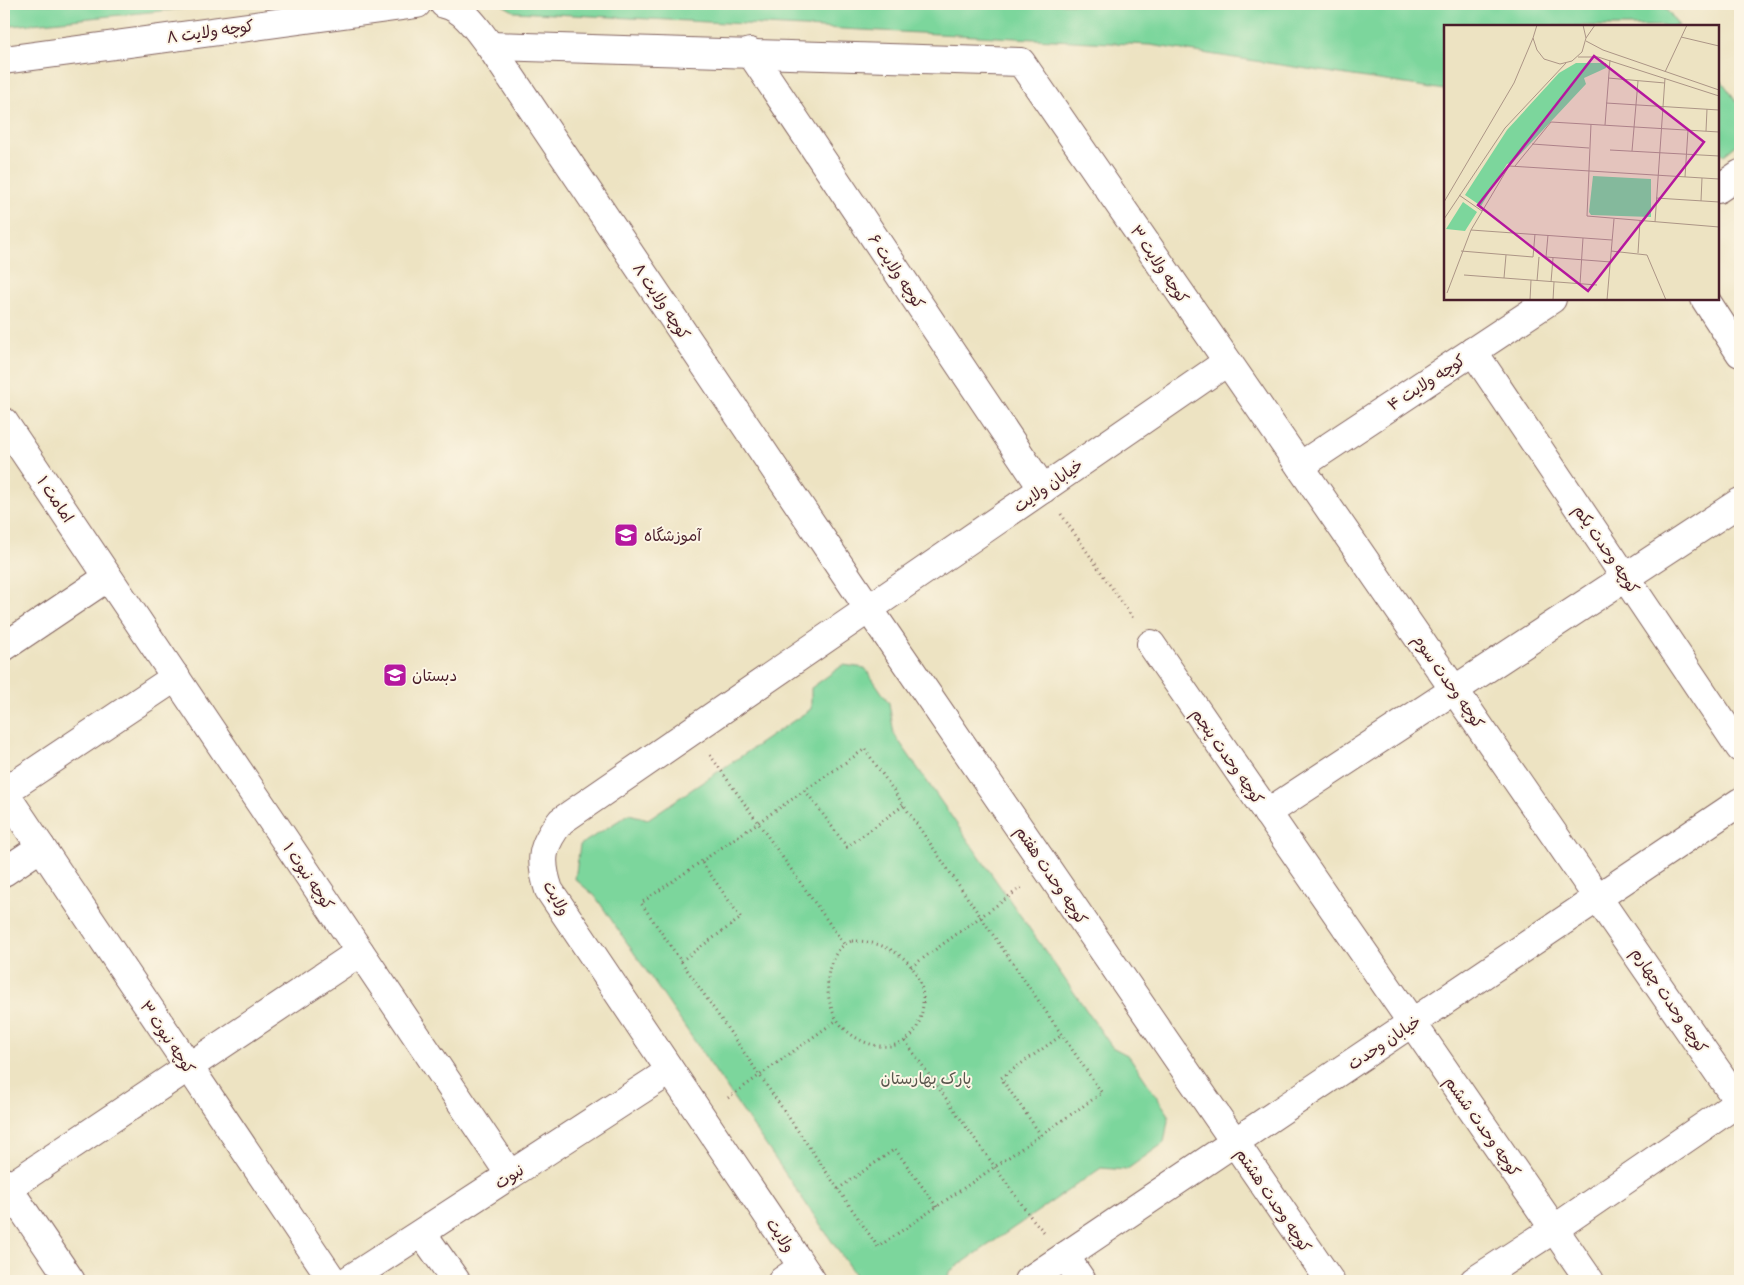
<svg xmlns="http://www.w3.org/2000/svg" width="1744" height="1285" font-family="Delius,'Playpen Sans Arabic',sans-serif">
<style>
.green{fill:#7cd69c;stroke:#637a64}
.lines{fill:none;stroke-linecap:round;stroke-linejoin:round}
.minor-casing{stroke:#836460;stroke-width:30}
.path{stroke:#836460;stroke-width:3;stroke-dasharray:1 4;stroke-linecap:butt}
.minor{stroke:#fff;stroke-width:28}
.labels{text-anchor:middle;dominant-baseline:central;stroke-width:4;stroke-linejoin:round;paint-order:stroke}
.street-label{font-size:16px;fill:#4a1f2b;stroke:#fcf5e5}
.poi-label{font-size:16px;fill:#4a1f2b;stroke:#fcf5e5;text-anchor:start}
.park-label{font-size:16px;fill:#59564d;stroke:#fcf5e5}
.inset-road{fill:none;stroke:#ac9586;stroke-width:1}
.view{fill:#b5179e;fill-opacity:0.15;stroke:#b5179e;stroke-width:2.5}
.inset-edge{fill:none;stroke:#4a1f2b;stroke-width:2.5}
</style>
<rect width="100%" height="100%" fill="#fcf5e5"/>
<filter id="ink" filterUnits="userSpaceOnUse"><feTurbulence type="fractalNoise" baseFrequency=".02" numOctaves="2"/><feDisplacementMap in="SourceGraphic" scale="10" xChannelSelector="R" yChannelSelector="G"/><feConvolveMatrix kernelMatrix="1 2 1 2 8 2 1 2 1" color-interpolation-filters="sRGB"/></filter>
<filter id="wash" filterUnits="userSpaceOnUse"><feTurbulence type="fractalNoise" baseFrequency=".0096" numOctaves="4" result="noise"/><feDisplacementMap in="SourceGraphic" scale="20" xChannelSelector="R" yChannelSelector="G"/><feGaussianBlur stdDeviation="1.12" result="paint"/><feColorMatrix in="noise" values="0 0 0 0 0 0 0 0 0 0 0 0 0 0 0 0 0 1.4 0 .05"/><feComposite in="paint" operator="in"/></filter>
<g filter="url(#wash)">
<rect width="100%" height="100%" fill="#ede3c2"/>
<g class="green">
<polygon points="9,4 229,4 11,26"/>
<polygon points="501,4 1662,4 1679,26 1445,26 1445,90 1150,45 515,12"/>
<polygon points="1718,76 1740,106 1740,142 1724,155 1718,150"/>
<polygon points="843,665 865,668 889,703 894,734 1112,1047 1129,1056 1169,1115 1164,1143 1126,1170 1101,1168 949,1272 947,1281 859,1281 595,896 575,879 580,845 629,814 648,819 811,709 811,688"/>
</g>
</g>
<g filter="url(#ink)">
<g class="lines">
<g class="minor-casing">
<g id="minor">
<path d="M444,4C465,9 477,29 490,46L869,609L1330,1281"/>
<polyline points="490,46 1021,62 1740,1104"/>
<polyline points="750,52 1043,489"/>
<polyline points="4,60 417,4"/>
<polyline points="1718,189 1740,174"/>
<polyline points="1705,299 1740,353"/>
<polyline points="1473,351 1740,748"/>
<polyline points="4,422 510,1175"/>
<polyline points="1300,466 1552,299"/>
<polyline points="1151,644 1590,1281"/>
<polyline points="4,647 108,577"/>
<polyline points="176,677 4,792 333,1281"/>
<polyline points="1267,813 1740,502"/>
<polyline points="4,872 41,847"/>
<polyline points="4,1182 71,1281"/>
<polyline points="8,1188 360,952"/>
<polyline points="422,1233 456,1281"/>
<polyline points="1065,1256 1082,1281"/>
<polyline points="347,1281 670,1071"/>
<polyline points="782,1281 802,1267"/>
<path d="M812,1281L549,890C539,860 541,846 561,821L1227,362"/>
<polyline points="1028,1281 1740,802"/>
<polyline points="1474,1281 1554,1229 1739,1102"/>
</g>
</g>
<g class="path">
<polyline points="1061,514 1134,620"/>
<polygon points="865,749 1102,1093 878,1247 641,903"/>
<polyline points="710,755 844,944"/>
<polyline points="805,790 847,847 904,805"/>
<path d="M852,941C892,940 930,968 922,1012C920,1020 917,1030 911,1036C890,1057 853,1043 838,1021C822,999 823,951 852,941Z"/>
<polyline points="681,961 741,918 701,861"/>
<polyline points="911,967 1022,887"/>
<polyline points="905,1041 1030,1216 1044,1232"/>
<polyline points="728,1098 837,1020"/>
<polyline points="1041,1135 1001,1078 1062,1035"/>
<polyline points="838,1189 895,1149 937,1207"/>
</g>
<use href="#minor" class="minor"/>
</g>
</g>
<defs>
<g id="school-square" transform="scale(1.25)"><rect x="-9" y="-9" width="18" height="18" rx="4" fill="#b5179e" stroke="#fcf5e5"/><path d="M0-5L7-2L0 1L-7-2ZM-4 1L0 2.5L4 1V4Q0 6-4 4Z" fill="#fff"/></g>
</defs>
<g fill-rule="evenodd">
<use href="#school-square" x="626" y="535"/>
<use href="#school-square" x="395" y="675"/>
</g>
<g class="labels">
<g class="street-label">
<text transform="translate(210 31) rotate(-8)">کوچه ولایت ۸</text>
<text transform="translate(1160 264) rotate(56)">کوچه ولایت ۳</text>
<text transform="translate(897 271) rotate(56)">کوچه ولایت ۶</text>
<text transform="translate(662 301) rotate(56)">کوچه ولایت ۸</text>
<text transform="translate(1426 382) rotate(-33)">کوچه ولایت ۴</text>
<text transform="translate(1048 485) rotate(-35)">خیابان ولایت</text>
<text transform="translate(56 499) rotate(56)">امامت ۱</text>
<text transform="translate(1607 549) rotate(56)">کوچه وحدت یکم</text>
<text transform="translate(1449 681) rotate(55)">کوچه وحدت سوم</text>
<text transform="translate(1228 756) rotate(55)">کوچه وحدت پنجم</text>
<text transform="translate(1052 875) rotate(56)">کوچه وحدت هفتم</text>
<text transform="translate(309 876) rotate(56)">کوچه نبوت ۱</text>
<text transform="translate(557 898) rotate(61)">ولایت</text>
<text transform="translate(1670 1000) rotate(56)">کوچه وحدت چهارم</text>
<text transform="translate(168 1037) rotate(56)">کوچه نبوت ۳</text>
<text transform="translate(1384 1042) rotate(-34)">خیابان وحدت</text>
<text transform="translate(1483 1126) rotate(55)">کوچه وحدت ششم</text>
<text transform="translate(509 1176) rotate(-33)">نبوت</text>
<text transform="translate(1274 1200) rotate(56)">کوچه وحدت هشتم</text>
<text transform="translate(781 1235) rotate(56)">ولایت</text>
</g>
<g class="poi-label">
<text x="644" y="535">آموزشگاه</text>
<text x="412" y="675">دبستان</text>
</g>
<g class="park-label">
<text x="926" y="1078">پارک بهارستان</text>
</g>
</g>
<g transform="translate(1444 25)">
<rect width="275" height="275" fill="#ede3c2"/>
<path d="M132,38H162V43L140,53L142,59L69,137L63,139L37,181L21,170L63,105L115,48ZM149,151L207,154V192L147,190L145,187ZM19,177L33,187L21,206L2,204Z" fill="#7cd69c"/>
<path class="inset-road" d="M93,0L89,13L93,25L100,34L116,39L128,36L138,27L142,13L139,0M237,12L275,21M142,13L151,0M142,16L159,25L275,65M134,32H154L275,71M221,47L243,0M164,53L221,58M162,78L275,85M147,99L143,191L275,202M161,100L166,35M262,106L263,84M88,119L145,123M166,125L275,131M188,126L194,56M71,141L107,97L275,107M241,152L244,105M15,170L38,186M212,173L275,177M257,176L258,153M0,177L70,58L89,13M0,194L61,103L122,38M211,197L221,53M27,205L168,215M104,210L102,232L167,237M17,226L89,232L91,209M167,226L203,230L222,275M194,228L196,196M20,250L153,260M60,253L62,230M93,256L95,232M107,257L109,233M136,259L139,213M3,268L27,205L65,141L275,154M86,275L87,255M109,275L110,257M163,275L170,194"/>
<path class="view" d="M150,31L260,117L144,266L34,180Z"/>
<rect width="275" height="275" class="inset-edge"/>
</g>
<rect width="1744" height="1285" fill="none" stroke="#fcf5e5" stroke-width="20"/>
</svg>
